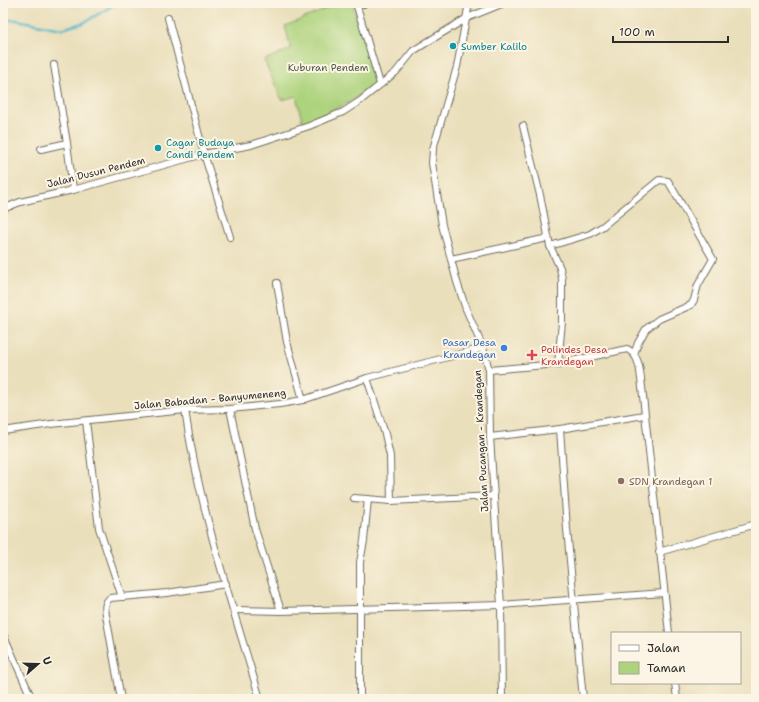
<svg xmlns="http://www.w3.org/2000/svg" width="759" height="702" font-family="'Shantell Sans',sans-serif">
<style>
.green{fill:#add37d;stroke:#6c7f54}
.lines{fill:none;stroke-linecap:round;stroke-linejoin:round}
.stream{stroke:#4eb7cb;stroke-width:2.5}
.street-casing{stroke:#6e6a5d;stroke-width:8}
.street{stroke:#fff;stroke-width:6}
.culture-dot{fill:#0f9aa8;stroke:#fcf5e5;stroke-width:1.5}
.shop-dot{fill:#3f7fe0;stroke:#fcf5e5;stroke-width:1.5}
.health-dot{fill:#e0444e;stroke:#fcf5e5;stroke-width:1.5}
.education-dot{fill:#8d6e63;stroke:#fcf5e5;stroke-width:1.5}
.labels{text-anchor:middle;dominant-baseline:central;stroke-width:4;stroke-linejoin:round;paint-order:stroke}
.culture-label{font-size:10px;fill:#0d838f;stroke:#fcf5e5;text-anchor:start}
.park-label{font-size:10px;fill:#4c5540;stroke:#fcf5e5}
.street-label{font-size:10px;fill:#2b2b2b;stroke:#fcf5e5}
.shop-label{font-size:10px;fill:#366cbe;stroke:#fcf5e5;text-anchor:end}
.health-label{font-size:10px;fill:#be3a42;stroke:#fcf5e5;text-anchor:start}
.education-label{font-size:10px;fill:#785e54;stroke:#fcf5e5;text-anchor:start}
</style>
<rect width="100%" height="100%" fill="#fcf5e5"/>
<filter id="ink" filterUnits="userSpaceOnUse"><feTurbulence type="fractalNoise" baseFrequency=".025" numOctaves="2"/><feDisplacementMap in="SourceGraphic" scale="8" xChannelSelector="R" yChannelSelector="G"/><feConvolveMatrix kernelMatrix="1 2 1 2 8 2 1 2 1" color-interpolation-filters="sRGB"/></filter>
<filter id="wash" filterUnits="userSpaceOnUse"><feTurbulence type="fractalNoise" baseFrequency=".012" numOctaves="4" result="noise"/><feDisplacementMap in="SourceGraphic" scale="16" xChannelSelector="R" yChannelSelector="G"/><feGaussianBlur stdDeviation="0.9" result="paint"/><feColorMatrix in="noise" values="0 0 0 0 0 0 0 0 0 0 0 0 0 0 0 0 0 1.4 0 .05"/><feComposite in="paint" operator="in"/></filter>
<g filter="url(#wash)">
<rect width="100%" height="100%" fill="#eadfbb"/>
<polygon class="green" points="341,3 352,3 377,84 346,104 303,124 296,96 282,100 264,60 291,49 285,26"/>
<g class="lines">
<polyline class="stream" points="3,20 17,20 61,29 83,23 117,3"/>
</g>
</g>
<g filter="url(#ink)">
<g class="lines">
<g class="street-casing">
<g id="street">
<polyline points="356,3 380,84"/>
<polyline points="469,3 457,67 433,149 432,163 442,225 457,282 466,309 483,348 489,370 490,437 501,605 502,699"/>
<polyline points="357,6 367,3"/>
<polyline points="168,18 204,154 230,237"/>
<polyline points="54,65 67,143"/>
<polyline points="523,126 540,195 550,246 560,268 562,279 562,322 558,364"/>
<polyline points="41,149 67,143 73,190"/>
<polyline points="3,209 20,202 73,190 204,154 251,145 309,126 343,112 360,101 396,72 413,51 429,41 467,18 504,3"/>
<polyline points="550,246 590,234 603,226 659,180 668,181 713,259 698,285 694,300 691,305 659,319 646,329 638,343 634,354"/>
<polyline points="451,259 548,238"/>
<polyline points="277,283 287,342 303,400"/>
<path d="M489,370L558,364L627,349C641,355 640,375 642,387L669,633"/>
<polyline points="367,378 385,434 390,456 391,501"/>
<polyline points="230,409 255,529 281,611"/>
<path d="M185,410C199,508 232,604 260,699"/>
<polyline points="86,421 99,528 122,597"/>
<polyline points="560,429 567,529 583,699"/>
<polyline points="3,431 51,424 185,410 230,409 280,404 303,400 367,378 483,348"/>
<polyline points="490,437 560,429 644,415"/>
<polyline points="354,498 391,501 494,496"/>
<polyline points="659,552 756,524"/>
<polyline points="234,610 281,611 501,605 664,593"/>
<polyline points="3,634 32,699"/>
<polyline points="675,683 677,699"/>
<path d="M121,699L106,615C105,608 104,603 110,598L167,593L226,584"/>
<polyline points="360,699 360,562 364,541 368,499"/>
</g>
</g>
<use href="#street" class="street"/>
</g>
</g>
<g class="culture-dot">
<circle cx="453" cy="46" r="4"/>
<circle cx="158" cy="148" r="4"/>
</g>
<circle class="shop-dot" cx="504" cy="348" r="4"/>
<path class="health-dot" d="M530 349h4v4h4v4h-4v4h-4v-4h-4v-4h4z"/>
<circle class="education-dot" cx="621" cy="481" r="4"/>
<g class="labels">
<g class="culture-label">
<text x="461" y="46">Sumber Kalilo</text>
<text x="166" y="142">Cagar Budaya<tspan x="166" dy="12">Candi Pendem</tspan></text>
</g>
<g class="park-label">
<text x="328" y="67">Kuburan Pendem</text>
</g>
<g class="street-label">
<text transform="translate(96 172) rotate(-14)">Jalan Dusun Pendem</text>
<text transform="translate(210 399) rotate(-5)">Jalan Babadan - Banyumeneng</text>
<text transform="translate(481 441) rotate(-93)">Jalan Pucangan - Krandegan</text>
</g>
<g class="shop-label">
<text x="496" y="342">Pasar Desa<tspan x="496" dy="12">Krandegan</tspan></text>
</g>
<g class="health-label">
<text x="541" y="349">Polindes Desa<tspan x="541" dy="12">Krandegan</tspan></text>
</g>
<g class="education-label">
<text x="629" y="481">SDN Krandegan 1</text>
</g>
</g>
<rect width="759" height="702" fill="none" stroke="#fcf5e5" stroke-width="16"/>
<rect x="611" y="632" width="130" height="52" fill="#fcf5e5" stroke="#a8a49b"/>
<rect x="619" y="645" width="20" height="6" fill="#ffffff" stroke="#a8a49b"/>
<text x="647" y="652" font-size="12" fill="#2b2b2b">Jalan</text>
<rect x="619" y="662" width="20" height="12" fill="#add37d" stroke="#a8a49b"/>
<text x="647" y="672" font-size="12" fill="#2b2b2b">Taman</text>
<g transform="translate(38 664) rotate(70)" stroke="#fcf5e5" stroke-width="3" paint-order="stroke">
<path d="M0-3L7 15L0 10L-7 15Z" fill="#2b2b2b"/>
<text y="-6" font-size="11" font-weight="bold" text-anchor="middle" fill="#2b2b2b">U</text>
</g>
<path d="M613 36v6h115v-6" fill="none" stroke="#2b2b2b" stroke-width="2"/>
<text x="619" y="36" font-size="12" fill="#2b2b2b" stroke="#fcf5e5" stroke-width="3" paint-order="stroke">100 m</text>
</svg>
